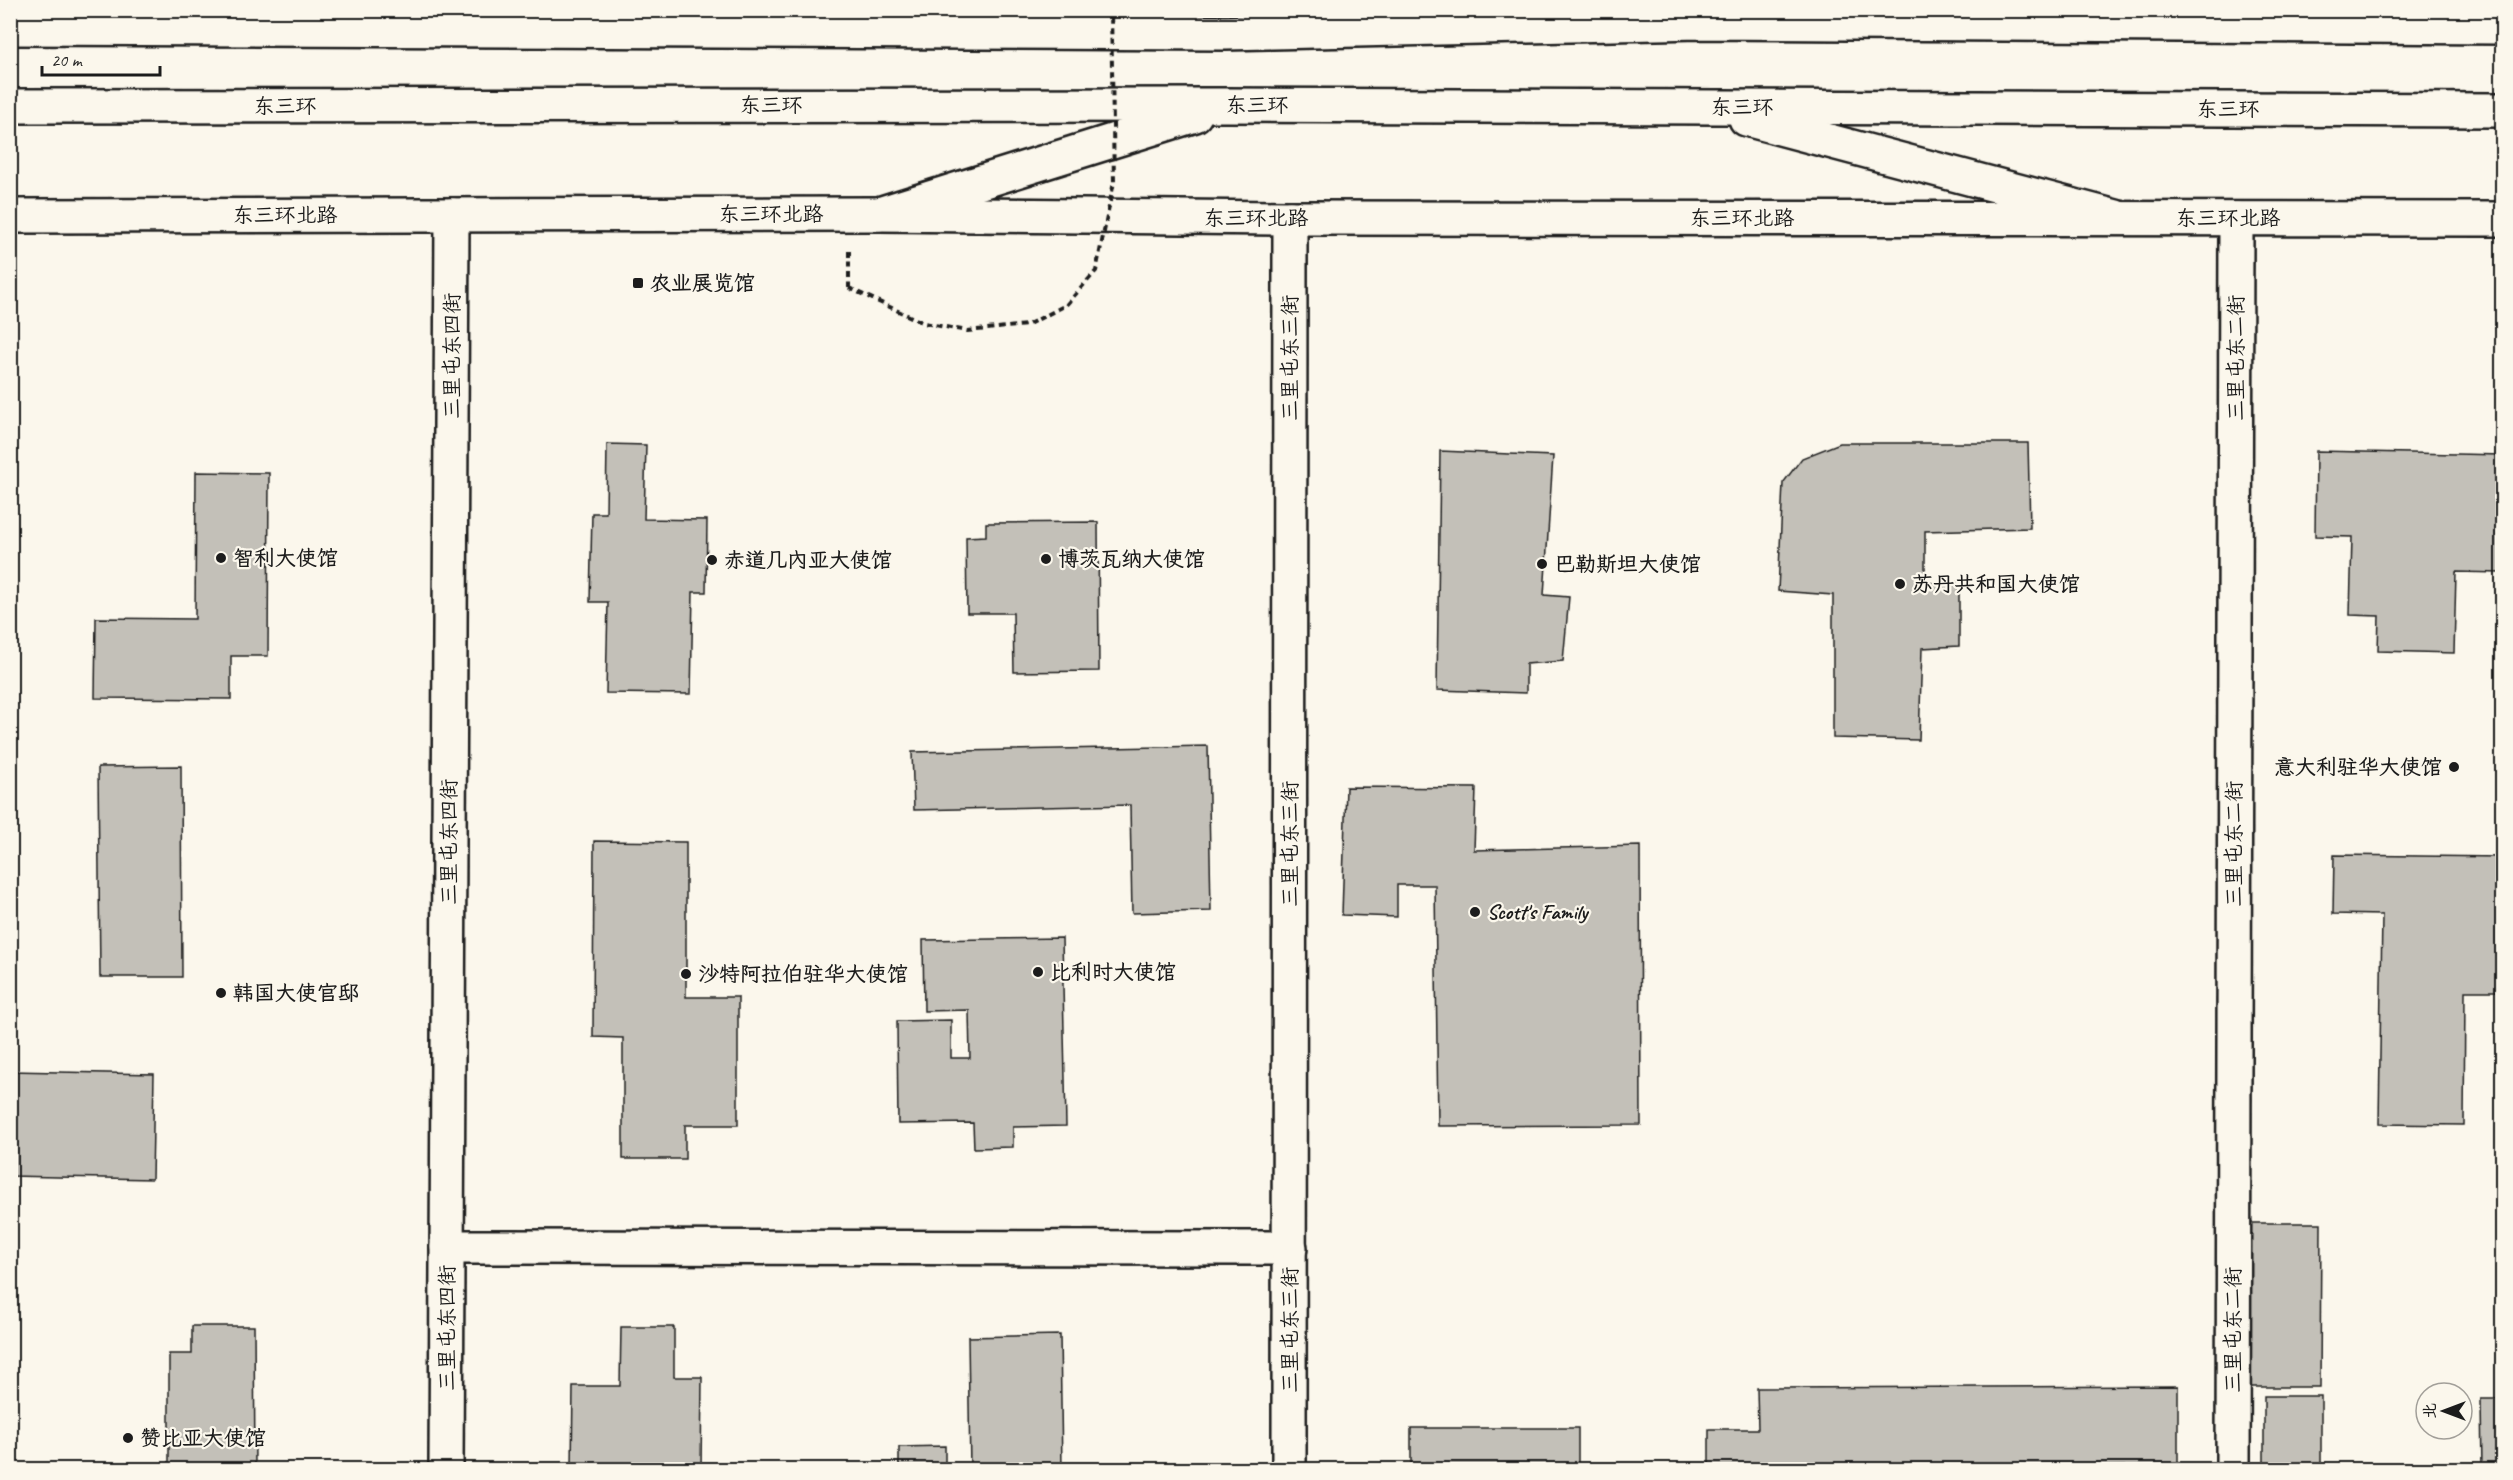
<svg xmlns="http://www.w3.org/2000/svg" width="2513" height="1480" font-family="Caveat,'LXGW WenKai TC',sans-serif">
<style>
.building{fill:#c3c0b8;stroke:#1c1c1c;stroke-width:1.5}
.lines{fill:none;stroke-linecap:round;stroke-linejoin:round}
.street-casing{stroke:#1c1c1c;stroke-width:38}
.secondary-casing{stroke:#1c1c1c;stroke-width:38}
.highway-casing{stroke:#1c1c1c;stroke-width:38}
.path{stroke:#1c1c1c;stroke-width:4;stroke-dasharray:6 4.5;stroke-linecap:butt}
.street{stroke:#fbf7ec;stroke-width:33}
.secondary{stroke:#fbf7ec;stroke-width:33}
.highway{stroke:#fbf7ec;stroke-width:33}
.path-bridge{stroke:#1c1c1c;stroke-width:4;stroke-dasharray:6 4.5;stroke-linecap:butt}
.poi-dot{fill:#1c1c1c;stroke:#fbf7ec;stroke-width:2}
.labels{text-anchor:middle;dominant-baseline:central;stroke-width:4.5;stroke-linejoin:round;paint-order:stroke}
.street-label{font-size:21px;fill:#1c1c1c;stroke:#fbf7ec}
.poi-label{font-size:21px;font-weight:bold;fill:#1c1c1c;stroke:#fbf7ec;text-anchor:start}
</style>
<rect width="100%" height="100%" fill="#fbf7ec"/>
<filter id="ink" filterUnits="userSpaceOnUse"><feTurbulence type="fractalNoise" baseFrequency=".0167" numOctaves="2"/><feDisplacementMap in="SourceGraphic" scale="12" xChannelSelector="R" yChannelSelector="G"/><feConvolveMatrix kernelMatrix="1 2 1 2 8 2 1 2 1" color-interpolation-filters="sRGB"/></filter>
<g filter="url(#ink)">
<g class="building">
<polygon points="1840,443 2028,443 2030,528 1925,531 1925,583 1959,582 1959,646 1922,648 1919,740 1833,738 1833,595 1778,591 1783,483 1802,458"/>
<polygon points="607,444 646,445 644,519 707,520 706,592 693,592 691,694 606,693 608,602 590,602 592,513 606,513"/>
<polygon points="1440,451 1553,456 1544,595 1569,597 1563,661 1526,664 1526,693 1437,690"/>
<polygon points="2316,451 2502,455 2502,573 2456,572 2454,653 2378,651 2379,616 2350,615 2352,537 2315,536"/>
<polygon points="196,472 269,473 268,656 231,656 231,699 95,698 96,618 195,619"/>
<polygon points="1098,522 1099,671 1014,672 1013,613 967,613 966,537 986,536 986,523"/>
<polygon points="1208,746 1211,911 1132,913 1130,805 914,810 912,752"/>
<polygon points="181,766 182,977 100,977 98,767"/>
<polygon points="1346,787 1476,788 1474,850 1640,846 1641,1125 1438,1126 1435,885 1397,885 1397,917 1342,915"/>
<polygon points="594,841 686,842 686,997 738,997 738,1125 685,1125 685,1159 623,1159 623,1038 593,1037"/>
<polygon points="2334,855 2502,857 2502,991 2465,991 2464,1125 2379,1124 2382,915 2333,914"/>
<polygon points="1062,938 1066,1126 1013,1127 1013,1147 974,1148 973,1123 898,1124 897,1021 951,1020 951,1058 970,1058 969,1010 924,1011 923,940"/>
<polygon points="10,1071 154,1074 152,1179 10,1176"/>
<polygon points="2248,1223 2321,1223 2320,1387 2248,1387"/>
<polygon points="192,1326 254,1326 255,1470 169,1470 169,1354 192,1354"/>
<polygon points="621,1327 674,1327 674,1377 702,1377 701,1470 572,1470 573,1386 620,1386"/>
<polygon points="1060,1335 1062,1470 970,1470 968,1337"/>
<polygon points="2178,1386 2178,1466 1709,1470 1709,1429 1758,1429 1757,1388"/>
<rect x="2264" y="1396" width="57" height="74"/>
<polygon points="2481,1399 2502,1399 2502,1470 2482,1470"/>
<rect x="1411" y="1428" width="167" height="42"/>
<polygon points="945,1446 945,1470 899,1470 899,1447"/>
</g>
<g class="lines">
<g class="street-casing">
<g id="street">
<polyline points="447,1247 1290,1248"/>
<polyline points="446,1470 452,215"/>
<polyline points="1289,1470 1290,218"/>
<polyline points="2233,1470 2236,219"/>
</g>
</g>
<g class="secondary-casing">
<polyline id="secondary" points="10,216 879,214 1290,218 2502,219"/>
</g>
<g class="highway-casing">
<g id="highway">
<polyline points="10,28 1226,33 1699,22 2502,27"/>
<polyline points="10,106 1226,105 2502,110"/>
<polyline points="1746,119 2116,217"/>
<polyline points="879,214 1195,115"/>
</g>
</g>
<polyline class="path" points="849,251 849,288"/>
<use href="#street" class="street"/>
<use href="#secondary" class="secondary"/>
<use href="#highway" class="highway"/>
<polyline class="path-bridge" points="849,288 924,323 967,331 1027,325 1066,305 1096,271 1114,182 1111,10"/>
</g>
</g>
<g class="poi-dot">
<rect x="632" y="277" width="12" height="12" rx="3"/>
<circle cx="221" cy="558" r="6"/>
<circle cx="1046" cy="559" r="6"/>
<circle cx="712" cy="560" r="6"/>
<circle cx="1542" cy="564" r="6"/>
<circle cx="1900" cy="584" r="6"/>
<circle cx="2454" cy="767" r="6"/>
<circle cx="1475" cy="912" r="6"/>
<circle cx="1038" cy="972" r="6"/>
<circle cx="686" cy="974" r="6"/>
<circle cx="221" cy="993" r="6"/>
<circle cx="128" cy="1438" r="6"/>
</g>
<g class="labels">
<g class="street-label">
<text x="771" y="105">东三环</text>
<text x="1257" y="105">东三环</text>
<text x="285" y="106">东三环</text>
<text x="1742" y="107">东三环</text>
<text x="2228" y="109">东三环</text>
<text x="771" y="214">东三环北路</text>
<text x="285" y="215">东三环北路</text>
<text x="1256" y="218">东三环北路</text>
<text x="1742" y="218">东三环北路</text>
<text x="2228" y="218">东三环北路</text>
<text transform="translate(452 356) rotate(-90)">三里屯东四街</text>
<text transform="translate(1290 358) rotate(-90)">三里屯东三街</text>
<text transform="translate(2236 358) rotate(-90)">三里屯东二街</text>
<text transform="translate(449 842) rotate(-90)">三里屯东四街</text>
<text transform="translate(1290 844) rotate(-90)">三里屯东三街</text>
<text transform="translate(2234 844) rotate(-90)">三里屯东二街</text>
<text transform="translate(447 1328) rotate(-90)">三里屯东四街</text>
<text transform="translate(1290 1330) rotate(-90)">三里屯东三街</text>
<text transform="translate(2233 1330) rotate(-90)">三里屯东二街</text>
</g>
<g class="poi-label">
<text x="650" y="283">农业展览馆</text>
<text x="233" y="558">智利大使馆</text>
<text x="1058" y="559">博茨瓦纳大使馆</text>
<text x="724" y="560">赤道几内亚大使馆</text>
<text x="1554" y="564">巴勒斯坦大使馆</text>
<text x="1912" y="584">苏丹共和国大使馆</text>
<text x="2442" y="767" text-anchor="end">意大利驻华大使馆</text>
<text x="1487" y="912">Scott's Family</text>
<text x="1050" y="972">比利时大使馆</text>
<text x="698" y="974">沙特阿拉伯驻华大使馆</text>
<text x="233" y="993">韩国大使官邸</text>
<text x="140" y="1438">赞比亚大使馆</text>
</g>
</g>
<rect width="2513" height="1480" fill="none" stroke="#fbf7ec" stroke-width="36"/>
<rect x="18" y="18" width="2477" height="1444" fill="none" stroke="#1c1c1c" stroke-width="2" filter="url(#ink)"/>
<g transform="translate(2444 1411) rotate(270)"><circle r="28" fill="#fbf7ec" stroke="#a29f99" stroke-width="1.5"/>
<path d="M0-4.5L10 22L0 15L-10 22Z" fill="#1c1c1c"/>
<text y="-9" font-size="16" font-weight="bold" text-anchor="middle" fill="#1c1c1c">北</text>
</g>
<path d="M42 66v9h118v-9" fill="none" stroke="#1c1c1c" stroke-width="3"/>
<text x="51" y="66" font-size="18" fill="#1c1c1c" stroke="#fbf7ec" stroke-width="4.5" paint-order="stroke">20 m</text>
</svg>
